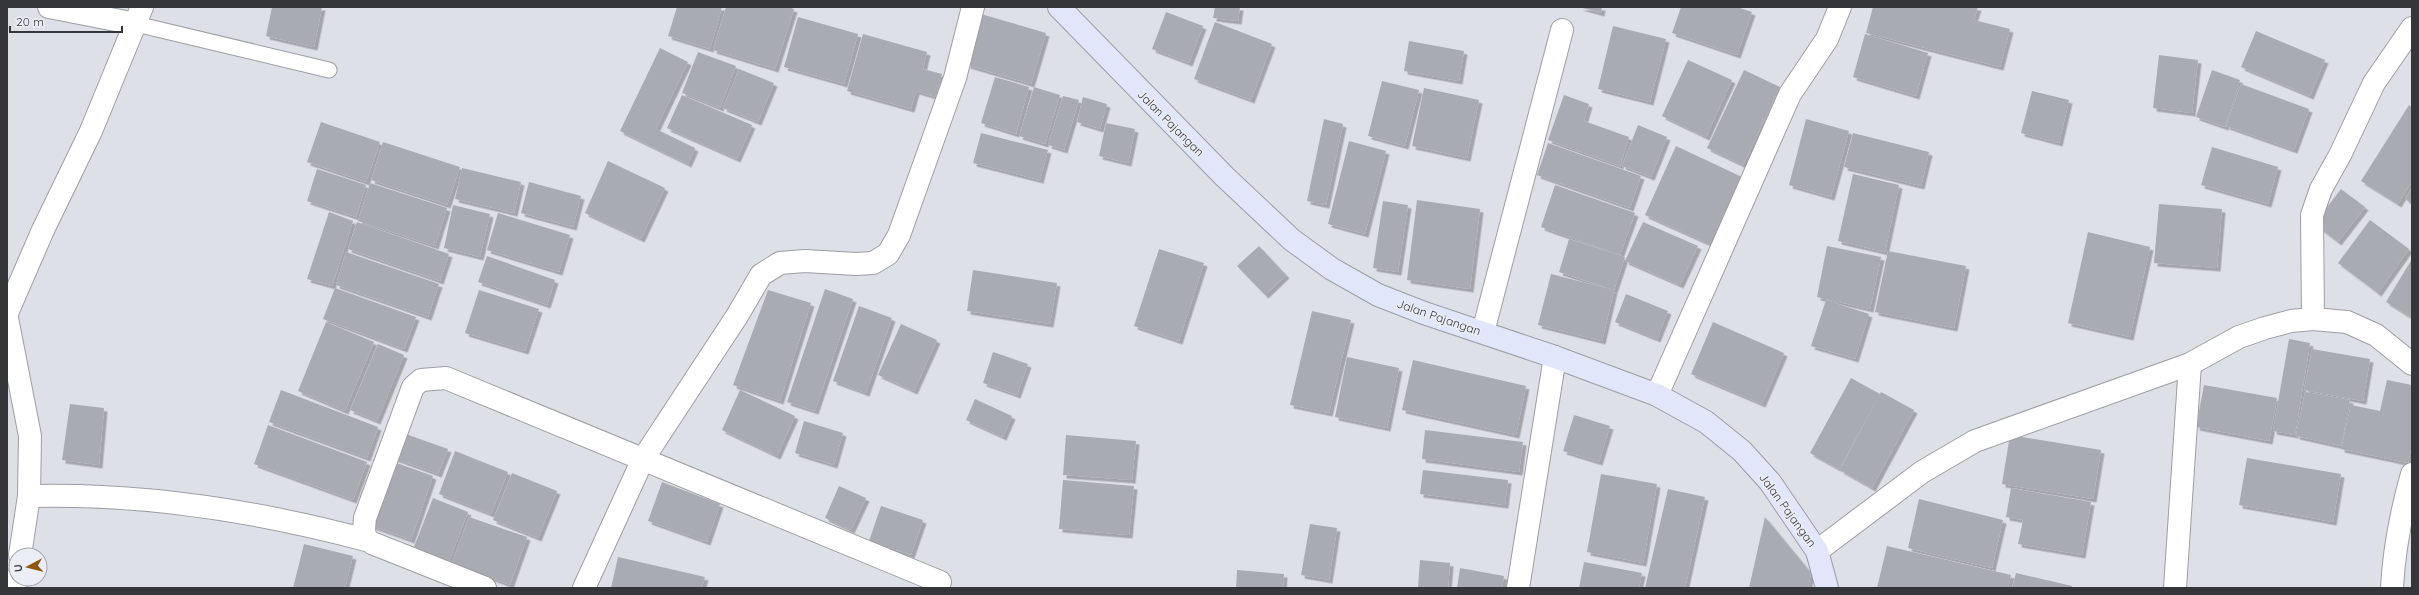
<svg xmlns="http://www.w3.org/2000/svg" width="2419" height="595" font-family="Quicksand,sans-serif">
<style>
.building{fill:#a9abb3;filter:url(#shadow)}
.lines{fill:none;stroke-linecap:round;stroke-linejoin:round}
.lane-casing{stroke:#9c9ea5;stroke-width:17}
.street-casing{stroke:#9c9ea5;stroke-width:24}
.secondary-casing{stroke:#9c9ea5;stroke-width:24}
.lane{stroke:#fff;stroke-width:15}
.street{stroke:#fff;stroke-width:22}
.secondary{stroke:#e1e6fa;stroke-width:22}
.labels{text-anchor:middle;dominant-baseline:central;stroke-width:3;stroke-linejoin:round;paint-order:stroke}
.street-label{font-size:12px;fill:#353639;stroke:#eceef6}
</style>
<defs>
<filter id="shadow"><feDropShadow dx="3.5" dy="3.5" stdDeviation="0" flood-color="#0004"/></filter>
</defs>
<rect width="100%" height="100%" fill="#dee0e8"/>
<g class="building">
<polygon points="272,7 322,7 314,47 266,36"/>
<polygon points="677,7 722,7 710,49 668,36"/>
<polygon points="726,7 788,7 794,9 775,69 713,50"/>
<polygon points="1215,7 1240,7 1238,21 1213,18"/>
<polygon points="1579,7 1602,7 1601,13"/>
<polygon points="1681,7 1737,7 1752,12 1737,55 1672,33"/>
<polygon points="1873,7 1978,7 1974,20 2010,29 2000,67 1866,33"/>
<polygon points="1166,12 1203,26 1189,63 1152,49"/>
<polygon points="981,14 1046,33 1031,84 967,65"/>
<polygon points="798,17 858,34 844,84 784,67"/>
<polygon points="1215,22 1272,44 1251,100 1194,79"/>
<polygon points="1613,26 1666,39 1650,102 1598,89"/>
<polygon points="2256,31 2325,60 2310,96 2241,67"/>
<polygon points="863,34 927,52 923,69 942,74 936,97 916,91 911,109 847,91"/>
<polygon points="1865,34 1928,53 1916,96 1853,77"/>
<polygon points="1409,41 1464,51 1459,81 1404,71"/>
<polygon points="660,48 688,62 656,129 695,148 688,164 620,131"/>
<polygon points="698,52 736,66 720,108 682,93"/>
<polygon points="2159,55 2198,60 2192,113 2153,108"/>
<polygon points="1688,60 1732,80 1706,137 1662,116"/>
<polygon points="739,69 774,83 758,122 723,108"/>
<polygon points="1744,70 1780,87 1743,165 1707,148"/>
<polygon points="2212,70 2240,80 2225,127 2196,117"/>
<polygon points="995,77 1029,87 1016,134 981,123"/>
<polygon points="1382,81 1419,90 1405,146 1368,136"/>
<polygon points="2241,84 2309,109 2294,150 2226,126"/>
<polygon points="1034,87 1060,95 1045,144 1019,136"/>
<polygon points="1424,88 1479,100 1467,158 1412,146"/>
<polygon points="2032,91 2069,100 2059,143 2021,133"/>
<polygon points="682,95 752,125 737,159 667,128"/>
<polygon points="1564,95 1589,104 1584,121 1629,137 1620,166 1548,140"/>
<polygon points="1063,96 1079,100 1064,150 1048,145"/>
<polygon points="1083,97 1107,104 1100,129 1077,122"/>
<polygon points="2409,105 2412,108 2412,181 2398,204 2361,181"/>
<polygon points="1324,119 1343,124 1326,205 1307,201"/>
<polygon points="1806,119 1849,131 1831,197 1789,185"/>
<polygon points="321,122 380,142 366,182 307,162"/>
<polygon points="1106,123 1135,129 1128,163 1099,156"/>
<polygon points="1638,125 1667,137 1651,177 1622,166"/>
<polygon points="981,133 1048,150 1040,180 973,163"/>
<polygon points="1853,133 1929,152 1921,186 1844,167"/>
<polygon points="1349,141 1386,151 1365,234 1328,224"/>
<polygon points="383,142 460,167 447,205 371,180"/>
<polygon points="1548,143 1641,176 1630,208 1537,175"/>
<polygon points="1676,146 1742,177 1712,245 1645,215"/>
<polygon points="2212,147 2278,167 2268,204 2201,185"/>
<polygon points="608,161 665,188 641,239 585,213"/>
<polygon points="462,168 521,182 514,213 455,199"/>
<polygon points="317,169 366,185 356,217 307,201"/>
<polygon points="1853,174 1899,185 1885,252 1838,241"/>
<polygon points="529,182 581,196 573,227 521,213"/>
<polygon points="370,183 447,208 435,246 358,221"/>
<polygon points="1555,185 1635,213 1620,255 1541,227"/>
<polygon points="2412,187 2412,204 2405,199"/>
<polygon points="2341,189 2365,207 2338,242 2314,224"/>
<polygon points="1417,200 1480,209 1470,289 1407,280"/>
<polygon points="1383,201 1408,205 1398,272 1373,268"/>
<polygon points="2159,204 2222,209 2217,268 2154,263"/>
<polygon points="453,205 490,214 480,257 444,248"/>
<polygon points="329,212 353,221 332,286 307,279"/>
<polygon points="498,213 570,235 559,272 487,250"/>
<polygon points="2370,220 2409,249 2378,293 2338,263"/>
<polygon points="357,222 449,254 440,281 348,249"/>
<polygon points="1643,222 1698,246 1680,285 1625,261"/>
<polygon points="2088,232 2150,247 2130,337 2068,323"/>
<polygon points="1569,239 1625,257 1614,290 1559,272"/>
<polygon points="1259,246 1286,275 1265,295 1237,266"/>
<polygon points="1827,246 1881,257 1870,309 1817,297"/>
<polygon points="1159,249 1204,263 1179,341 1134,326"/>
<polygon points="1888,251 1966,266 1954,328 1875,312"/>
<polygon points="346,252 439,284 428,317 336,285"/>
<polygon points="487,256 555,280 547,305 478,282"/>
<polygon points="2412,259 2412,318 2386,302"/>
<polygon points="973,270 1057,283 1050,324 967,311"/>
<polygon points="1551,274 1614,290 1602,341 1538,325"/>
<polygon points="335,288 416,317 404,349 323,319"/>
<polygon points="825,289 853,299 815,411 787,402"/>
<polygon points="479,290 539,309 525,351 465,333"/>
<polygon points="768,290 811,303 780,401 733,385"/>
<polygon points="1626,294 1668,311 1657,339 1615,322"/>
<polygon points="1826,300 1869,314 1855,359 1811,346"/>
<polygon points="859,306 892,318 866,393 833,381"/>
<polygon points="1312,311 1351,320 1329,413 1290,405"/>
<polygon points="326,322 374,342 345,411 298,391"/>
<polygon points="1713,322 1784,353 1762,404 1691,374"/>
<polygon points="901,324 937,340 914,391 878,375"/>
<polygon points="2289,339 2310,343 2295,435 2273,431"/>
<polygon points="378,344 404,355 377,421 350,410"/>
<polygon points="2312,349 2370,359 2363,401 2304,390"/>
<polygon points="993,352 1028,364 1017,395 983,383"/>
<polygon points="1347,357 1399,368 1387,428 1335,417"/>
<polygon points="1413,360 1526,386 1516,435 1402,410"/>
<polygon points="1851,378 1880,394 1839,469 1810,453"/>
<polygon points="2387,380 2412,385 2412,444 2408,463 2341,449 2351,405 2380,411"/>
<polygon points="2204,385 2277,398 2269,441 2196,427"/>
<polygon points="281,390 378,427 367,458 269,422"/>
<polygon points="740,390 795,416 777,456 722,430"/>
<polygon points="1881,392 1914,410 1872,488 1840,470"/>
<polygon points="2305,392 2350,400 2341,446 2296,436"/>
<polygon points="975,399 1012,416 1003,437 966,420"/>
<polygon points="70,404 104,408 99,465 62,460"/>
<polygon points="1574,415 1610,426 1599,462 1563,451"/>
<polygon points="804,421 843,433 834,465 795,453"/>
<polygon points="268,425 367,462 353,500 254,464"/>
<polygon points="1425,430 1523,442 1519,472 1422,459"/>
<polygon points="400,432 448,449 438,474 391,457"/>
<polygon points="1066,435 1136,441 1132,480 1063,475"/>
<polygon points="2010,435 2101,450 2093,499 2002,484"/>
<polygon points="455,451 508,472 491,514 439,494"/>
<polygon points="2247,458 2341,474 2333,522 2239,505"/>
<polygon points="391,461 433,476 411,540 369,525"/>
<polygon points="1423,470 1508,480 1505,505 1420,494"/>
<polygon points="512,473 557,491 538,538 493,520"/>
<polygon points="1601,474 1657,484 1643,563 1587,552"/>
<polygon points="1063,480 1134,486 1129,535 1059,529"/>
<polygon points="662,482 720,504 707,542 648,521"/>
<polygon points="839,486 866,498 851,530 825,518"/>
<polygon points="2011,488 2091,502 2082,555 2018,544 2023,520 2006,517"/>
<polygon points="1668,489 1705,497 1685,588 1645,588"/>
<polygon points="433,498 468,512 449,561 414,547"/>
<polygon points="1919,499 2003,520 1992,568 1908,548"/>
<polygon points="881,506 923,520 911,555 869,541"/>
<polygon points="469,517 527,537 510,585 452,563"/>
<polygon points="1765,517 1811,573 1808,588 1749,588"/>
<polygon points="1310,524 1337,528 1329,580 1301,575"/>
<polygon points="304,544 353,556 345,588 293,588"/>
<polygon points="1887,546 2011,575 2008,588 1877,588"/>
<polygon points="618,557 705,577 702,588 611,588"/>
<polygon points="1420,560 1450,563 1448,588 1418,588"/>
<polygon points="1584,562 1642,573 1639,588 1579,588"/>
<polygon points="1460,568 1504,576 1502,588 1457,588"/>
<polygon points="1237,570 1284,574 1283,588 1236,588"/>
<polygon points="2016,573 2072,586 2072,588 2012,588"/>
</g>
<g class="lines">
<g class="lane-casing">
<polyline id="lane" points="136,24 329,70"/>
</g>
<g class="street-casing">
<g id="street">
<polyline points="49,7 136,24"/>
<polyline points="7,313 43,230 91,131 142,7"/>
<polyline points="7,318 30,436 29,496 20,555"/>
<polyline points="2313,319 2312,215 2321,189 2340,155 2374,83 2412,28"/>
<polyline points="1483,332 1562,30"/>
<polyline points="1657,395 1790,94 1827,39 1840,7"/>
<path d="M29,496C143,493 257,511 366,540"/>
<polyline points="1817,551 1922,472 1975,441 2190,364 2239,337 2265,328 2291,321 2313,319 2347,322 2376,335 2412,364"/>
<polyline points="15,588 16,579"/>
<path d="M485,588L372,543C362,537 364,529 365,518L413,387L421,380L446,378L940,582"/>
<polyline points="584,588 643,459 737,316 761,275 780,263 805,261 856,264 873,263 888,254 899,235 955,78 973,7"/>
<polyline points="1518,588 1555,357"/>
<polyline points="2175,588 2190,364"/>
<path d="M2392,588C2394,548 2401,513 2412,474"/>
</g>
</g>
<g class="secondary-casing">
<polyline id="secondary" points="1059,7 1225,177 1292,240 1332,269 1378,295 1424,313 1555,357 1657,395 1706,422 1742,451 1770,482 1817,551 1827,588"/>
</g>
<use href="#lane" class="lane"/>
<use href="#street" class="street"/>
<use href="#secondary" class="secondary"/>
</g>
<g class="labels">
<g class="street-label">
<text transform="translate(1171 123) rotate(45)">Jalan Pajangan</text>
<text transform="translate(1439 317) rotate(19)">Jalan Pajangan</text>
<text transform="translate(1788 510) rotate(54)">Jalan Pajangan</text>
</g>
</g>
<rect width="2419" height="595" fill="none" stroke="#353639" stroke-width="16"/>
<g transform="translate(28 567) rotate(263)"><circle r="19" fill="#eceef6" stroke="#a3a4aa"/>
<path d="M0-3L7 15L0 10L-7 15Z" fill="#905712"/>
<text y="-6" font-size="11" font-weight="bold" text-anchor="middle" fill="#353639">U</text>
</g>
<path d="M10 26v6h112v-6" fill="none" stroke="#353639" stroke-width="2"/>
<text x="16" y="26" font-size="12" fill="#353639" stroke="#eceef6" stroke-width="3" paint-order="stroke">20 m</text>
</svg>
